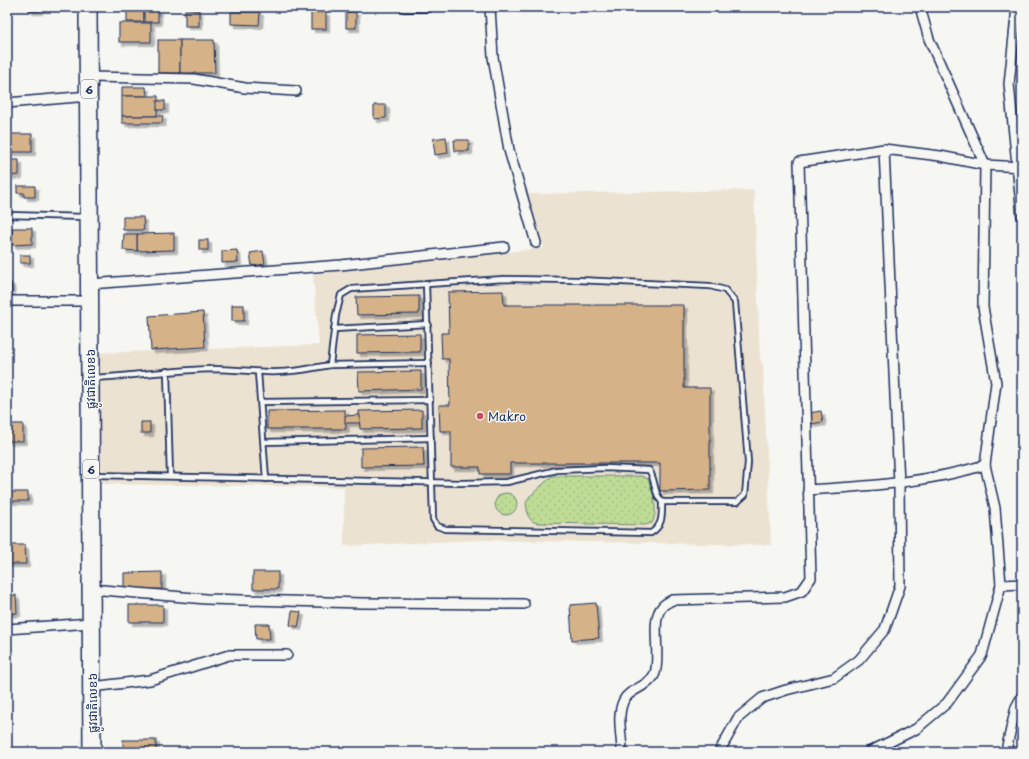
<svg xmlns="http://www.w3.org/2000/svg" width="1029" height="759" font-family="'Playpen Sans','Noto Sans Khmer',sans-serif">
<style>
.built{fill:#ece2d2}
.grass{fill:url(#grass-dots);stroke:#6c867a}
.building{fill:#d6b288;stroke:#1b2f5e;filter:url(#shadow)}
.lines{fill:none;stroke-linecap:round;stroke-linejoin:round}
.lane-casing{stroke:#1b2f5e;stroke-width:8}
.street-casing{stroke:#1b2f5e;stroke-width:12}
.highway-casing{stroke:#1b2f5e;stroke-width:20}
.lane{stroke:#f6f6f2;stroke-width:4.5}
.street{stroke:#f6f6f2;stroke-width:9}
.highway{stroke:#f6f6f2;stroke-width:17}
.poi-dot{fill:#d1495b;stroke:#f6f6f2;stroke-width:1.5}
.labels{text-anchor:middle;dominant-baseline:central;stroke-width:3;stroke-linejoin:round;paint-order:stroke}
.shield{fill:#f6f6f2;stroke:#5d6b8a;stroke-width:1}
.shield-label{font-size:11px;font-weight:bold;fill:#1b2f5e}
.street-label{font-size:12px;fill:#1b2f5e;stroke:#f6f6f2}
.poi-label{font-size:12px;fill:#1b2f5e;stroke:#f6f6f2;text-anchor:start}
</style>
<defs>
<pattern id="grass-dots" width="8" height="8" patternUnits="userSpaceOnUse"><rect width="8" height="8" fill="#bedc95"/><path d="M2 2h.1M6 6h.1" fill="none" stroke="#a3bd83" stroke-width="1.8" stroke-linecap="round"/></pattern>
<filter id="shadow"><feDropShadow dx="3.5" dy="3.5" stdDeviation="0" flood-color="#0004"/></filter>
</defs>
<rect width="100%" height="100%" fill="#f6f6f2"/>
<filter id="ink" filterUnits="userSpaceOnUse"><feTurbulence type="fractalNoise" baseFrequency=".025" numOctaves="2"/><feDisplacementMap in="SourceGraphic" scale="8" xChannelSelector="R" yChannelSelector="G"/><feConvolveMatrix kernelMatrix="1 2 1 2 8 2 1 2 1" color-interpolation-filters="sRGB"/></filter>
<g filter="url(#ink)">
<polygon class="built" points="754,190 760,359 763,365 771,545 481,540 344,546 344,487 99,484 98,353 319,345 313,274 544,248 527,194"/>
<g class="grass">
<path d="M552,476H641L648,479C653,492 659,510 652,523L645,525L537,523L532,521L528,516L526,503L529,497Z"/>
<circle cx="506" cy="504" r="11"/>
</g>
<g class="building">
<rect x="29" y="7" width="10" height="4"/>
<rect x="127" y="7" width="17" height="15"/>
<rect x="144" y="9" width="14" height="13"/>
<rect x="185" y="10" width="14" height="16"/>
<polygon points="231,12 260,12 259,25 231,24"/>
<rect x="311" y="12" width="15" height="17"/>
<rect x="346" y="12" width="10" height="16"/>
<rect x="119" y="23" width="32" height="19"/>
<rect x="158" y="40" width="22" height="33"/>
<polygon points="180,40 214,40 215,73 180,73"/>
<polygon points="122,87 146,87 147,96 122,96"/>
<polygon points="122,96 158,96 157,116 122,116"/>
<rect x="157" y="101" width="8" height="9"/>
<polygon points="374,105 386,105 386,118 374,119"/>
<polygon points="122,116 163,116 162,123 122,123"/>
<rect x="7" y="134" width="25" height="18"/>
<polygon points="446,137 448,153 435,155 433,139"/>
<polygon points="454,140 469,140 469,151 455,151"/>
<polygon points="7,160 19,160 19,175 7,176"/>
<polygon points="17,186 35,186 35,197 24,197 24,193 17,193"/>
<polygon points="123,217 143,217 144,230 123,230"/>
<polygon points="12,228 32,228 32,244 12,245"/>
<polygon points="174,233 174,250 137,251 137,234"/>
<polygon points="124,234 137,234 137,251 123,250"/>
<rect x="199" y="240" width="9" height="10"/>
<polygon points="237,250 238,262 222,263 222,251"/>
<polygon points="263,251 265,264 252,266 250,253"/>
<rect x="20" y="255" width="10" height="8"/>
<polygon points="7,282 11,282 12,293 8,294"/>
<polygon points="503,291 504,305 684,305 684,388 710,388 710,490 660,491 660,463 510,463 510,474 480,474 480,467 451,467 451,431 440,431 439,405 450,405 449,359 442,359 441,333 449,333 448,292"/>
<polygon points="419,296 419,314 357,315 356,297"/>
<rect x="232" y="305" width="12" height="16"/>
<polygon points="203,312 205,347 151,350 149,316"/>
<polygon points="420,334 420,352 357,353 357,335"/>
<polygon points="421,371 421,389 359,391 358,372"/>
<polygon points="345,410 346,429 267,429 267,411"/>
<polygon points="422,410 422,428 360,429 359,411"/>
<polygon points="821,411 823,422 811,424 809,413"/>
<polygon points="360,415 360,423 345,423 345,416"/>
<rect x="141" y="422" width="9" height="11"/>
<rect x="7" y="424" width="16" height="17"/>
<polygon points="423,447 424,466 361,467 361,448"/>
<rect x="7" y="492" width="21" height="9"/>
<polygon points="7,545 25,545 26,564 7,564"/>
<polygon points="162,572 162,589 124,590 124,573"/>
<rect x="253" y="572" width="25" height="17"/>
<polygon points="16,595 17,613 7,614 7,596"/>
<polygon points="596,603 599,638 572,640 570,605"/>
<rect x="129" y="605" width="34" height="17"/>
<polygon points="292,611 301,612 298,627 290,625"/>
<polygon points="255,624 269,624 270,639 256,639"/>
<rect x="123" y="740" width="33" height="11"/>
</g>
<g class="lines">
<g class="lane-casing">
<g id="lane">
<polyline points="7,215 86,217"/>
<path d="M426,283L433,519L437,526L446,529L651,533C663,525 662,516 662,502"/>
<polyline points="334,329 428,324"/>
<polyline points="330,365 429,363"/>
<polyline points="167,371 170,476"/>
<polyline points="258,372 266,479"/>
<path d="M94,378C133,376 172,370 212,369C230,369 248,371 267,372C288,373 309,369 330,365L336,315L341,295L351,289L504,279L578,280L710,286L725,290L735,302L748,462L745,495L737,502H662C653,493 656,480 649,470L605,468L557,470L507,482L462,483L95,475"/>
<polyline points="261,402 430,400"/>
<polyline points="264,442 431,438"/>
</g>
</g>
<g class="street-casing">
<g id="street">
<polyline points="404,7 429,7"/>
<polyline points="490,7 493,57 509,150 536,243"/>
<polyline points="1017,7 1009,84 1022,216"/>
<polyline points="89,77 194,79 245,88 296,91"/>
<polyline points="7,103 89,96"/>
<polyline points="90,284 341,265 504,247"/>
<polyline points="7,301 90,301"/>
<path d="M808,490C870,486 925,483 985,465"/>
<polyline points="1001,585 1022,584"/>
<polyline points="91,589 206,599 362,603 524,604"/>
<polyline points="7,629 91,623"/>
<polyline points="92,687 150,680 229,655 287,655"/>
<path d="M622,752C622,737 616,714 624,700C630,688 650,687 655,673C661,655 650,620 662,607C664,604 669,602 672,600L785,597L802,591L811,578L799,162L884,149L940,156L985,165L1022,167"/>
<polyline points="719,752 738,718 762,698 786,690 834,678 859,660 885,629 900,586 899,484 884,149"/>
<polyline points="869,752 916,729 947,703 982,655 1001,585 995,508 985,465 996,383 983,307 985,165 929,39 920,7"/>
<polyline points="1008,752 1007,746 1016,707 1022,696"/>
</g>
</g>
<g class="highway-casing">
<polyline id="highway" points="88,7 92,752"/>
</g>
<use href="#lane" class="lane"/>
<use href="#street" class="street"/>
<use href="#highway" class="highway"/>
</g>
</g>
<circle class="poi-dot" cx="480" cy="416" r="4"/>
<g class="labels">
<g class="shield">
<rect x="81" y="80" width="16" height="18" rx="3"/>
<rect x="83" y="460" width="16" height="18" rx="3"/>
</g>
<g class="shield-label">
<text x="89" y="89">6</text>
<text x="91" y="469">6</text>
</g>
<g class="street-label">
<text transform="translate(90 379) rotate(-90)">ផ្លូវជាតិលេខ៦</text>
<text transform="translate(92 703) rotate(-90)">ផ្លូវជាតិលេខ៦</text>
</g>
<g class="poi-label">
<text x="488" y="416">Makro</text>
</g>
</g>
<rect width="1029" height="759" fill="none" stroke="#f6f6f2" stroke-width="24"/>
<rect x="12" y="12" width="1005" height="735" fill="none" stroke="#1b2f5e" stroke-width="1.5" filter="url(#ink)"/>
</svg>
